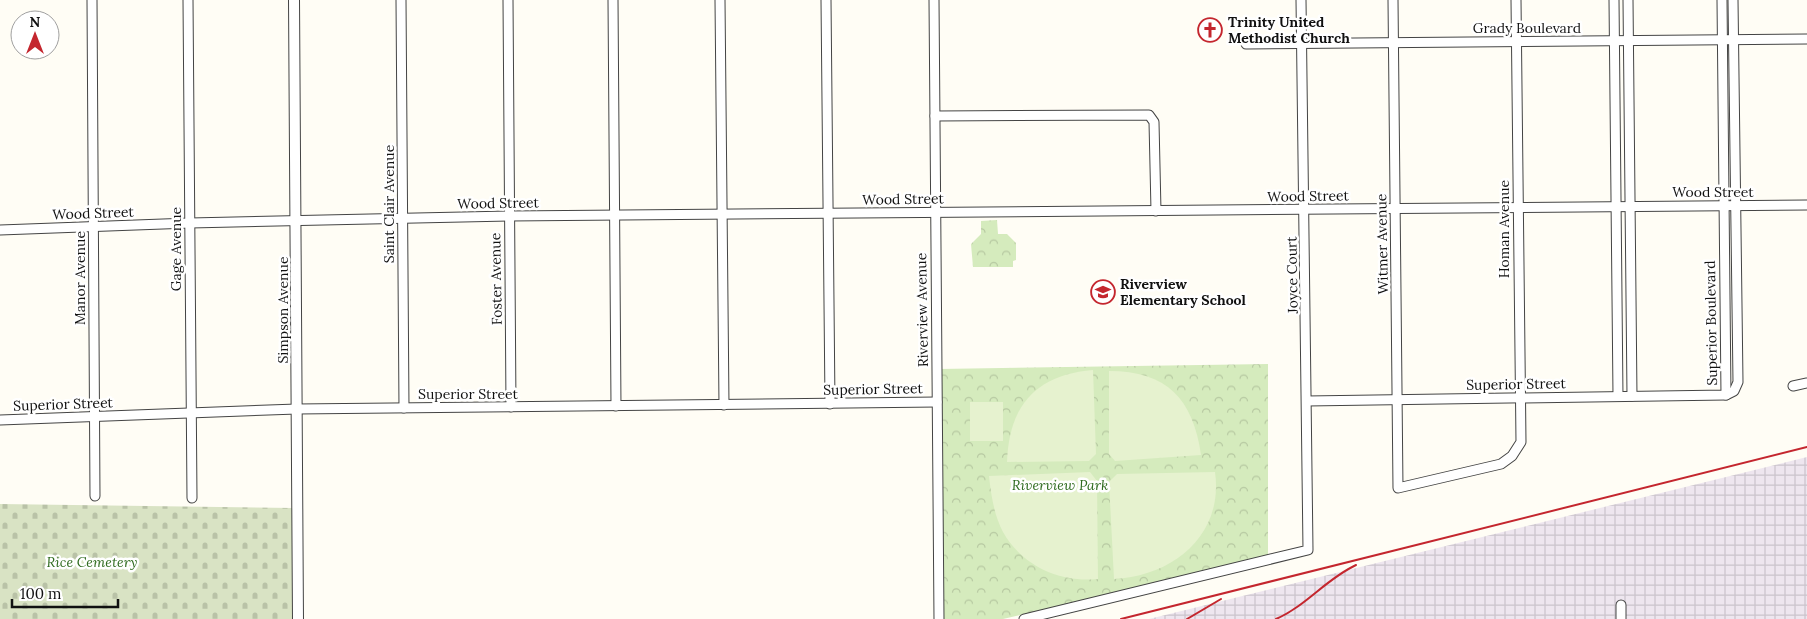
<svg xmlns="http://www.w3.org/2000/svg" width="1807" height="619" font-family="Lora,serif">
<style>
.industrial{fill:url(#industrial-grid)}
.cemetery{fill:url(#cemetery-stones)}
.park{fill:url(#park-crowns)}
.pitch{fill:#e6f2cf}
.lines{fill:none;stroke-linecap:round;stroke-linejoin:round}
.minor-casing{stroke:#444;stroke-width:11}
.tertiary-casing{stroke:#444;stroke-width:12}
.minor{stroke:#fff;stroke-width:9}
.tertiary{stroke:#fff;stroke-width:10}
.rail{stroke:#c4262e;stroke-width:2}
.labels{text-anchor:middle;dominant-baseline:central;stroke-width:5;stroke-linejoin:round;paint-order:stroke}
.poi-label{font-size:14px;font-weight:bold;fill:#111;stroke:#fff;text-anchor:start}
.street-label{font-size:14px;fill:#111;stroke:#fff}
.park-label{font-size:14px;font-style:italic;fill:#2f6b1f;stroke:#fff}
</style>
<defs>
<pattern id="industrial-grid" width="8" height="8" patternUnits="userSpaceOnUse" patternTransform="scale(1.25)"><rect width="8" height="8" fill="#eee6ef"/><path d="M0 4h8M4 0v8" fill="none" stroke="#cbc4cc"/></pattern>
<pattern id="cemetery-stones" width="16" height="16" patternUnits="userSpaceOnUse" patternTransform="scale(1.25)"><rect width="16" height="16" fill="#d9e3c4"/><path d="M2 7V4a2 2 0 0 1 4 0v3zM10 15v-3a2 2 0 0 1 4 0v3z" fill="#b9c2a7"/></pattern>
<pattern id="park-crowns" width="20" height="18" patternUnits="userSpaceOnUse" patternTransform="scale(1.25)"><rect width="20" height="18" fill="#d5ebbd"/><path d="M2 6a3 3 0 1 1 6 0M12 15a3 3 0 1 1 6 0" fill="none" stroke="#b6c8a1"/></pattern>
</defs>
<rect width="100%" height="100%" fill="#fffdf5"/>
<polygon class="industrial" points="1807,457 1807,619 1149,619"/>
<polygon class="cemetery" points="0,504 293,508 293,619 0,619"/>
<g class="park">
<polygon points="997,220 998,234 1007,234 1016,243 1016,260 1013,261 1013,267 973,267 971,244 981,234 981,221"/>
<polygon points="1268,364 1268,556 1003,619 943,619 939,369"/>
</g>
<g class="pitch">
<path d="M1093,370L1096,454L1089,461L1007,462C1009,405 1036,375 1093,370Z"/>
<path d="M1109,371C1167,371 1193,399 1201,455L1115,461L1109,454Z"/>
<polygon points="1003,402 1003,441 970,441 970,402"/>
<path d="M1090,472L1097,481L1098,579C1060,583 1022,566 1003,532C994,515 991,495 989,476Z"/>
<path d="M1215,472C1224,535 1173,576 1114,579L1109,482L1117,474Z"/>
</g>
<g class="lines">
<g class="minor-casing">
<g id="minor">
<polyline points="92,0 95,496"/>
<polyline points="188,0 192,498"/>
<polyline points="401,0 404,408"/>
<polyline points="508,0 511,407"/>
<polyline points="613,0 616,406"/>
<polyline points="720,0 724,405"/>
<polyline points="826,0 830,404"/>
<polyline points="934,0 939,619"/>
<polyline points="1393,0 1398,488 1501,464 1512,456 1521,442 1516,0"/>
<polyline points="1614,0 1618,396"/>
<polyline points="1628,0 1632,396"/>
<polyline points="1722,0 1726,395"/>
<polyline points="1246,44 1807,39"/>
<polyline points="935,116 1149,115 1154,122 1156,211"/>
<polyline points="0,230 190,223 509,216 1807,205"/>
<polyline points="1793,386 1807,383"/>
<polyline points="1307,401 1726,395 1734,391 1738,382 1733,0"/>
<polyline points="0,420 297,409 937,402"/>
<polyline points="1621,605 1621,619"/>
<polyline points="1024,619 1308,550 1301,0"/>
</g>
</g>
<g class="tertiary-casing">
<polyline id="tertiary" points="294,0 298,619"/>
</g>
<use href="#minor" class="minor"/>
<use href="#tertiary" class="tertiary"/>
<g class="rail">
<polyline points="1121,619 1807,447"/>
<polyline points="1187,619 1221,599"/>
<path d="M1276,619C1306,606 1326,579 1356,565"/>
</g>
</g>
<defs>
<g id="church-ring" transform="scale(1.25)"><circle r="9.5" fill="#fff" stroke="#c4262e" stroke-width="1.5"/><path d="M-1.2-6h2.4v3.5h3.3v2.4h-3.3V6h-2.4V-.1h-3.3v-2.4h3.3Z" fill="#c4262e"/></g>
<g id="school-ring" transform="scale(1.25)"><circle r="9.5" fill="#fff" stroke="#c4262e" stroke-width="1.5"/><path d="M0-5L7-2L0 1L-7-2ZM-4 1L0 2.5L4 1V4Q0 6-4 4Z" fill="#c4262e"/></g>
</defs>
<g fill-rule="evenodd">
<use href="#church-ring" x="1210" y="30"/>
<use href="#school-ring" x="1103" y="292"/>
</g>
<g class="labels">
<g class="poi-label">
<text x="1228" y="22">Trinity United<tspan x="1228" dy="16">Methodist Church</tspan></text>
<text x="1120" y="284">Riverview<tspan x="1120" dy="16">Elementary School</tspan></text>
</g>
<g class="street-label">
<text x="1527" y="28">Grady Boulevard</text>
<text x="1713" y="192">Wood Street</text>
<text transform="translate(1308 196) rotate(-1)">Wood Street</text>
<text transform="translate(903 199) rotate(-1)">Wood Street</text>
<text transform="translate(498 203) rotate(-1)">Wood Street</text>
<text transform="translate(389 204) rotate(-90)">Saint Clair Avenue</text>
<text transform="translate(93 213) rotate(-2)">Wood Street</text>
<text transform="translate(1504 229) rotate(-90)">Homan Avenue</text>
<text transform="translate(1382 244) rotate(-91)">Witmer Avenue</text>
<text transform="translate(176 249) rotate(-90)">Gage Avenue</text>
<text transform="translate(1292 275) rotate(-91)">Joyce Court</text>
<text transform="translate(80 278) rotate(-90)">Manor Avenue</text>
<text transform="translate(496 279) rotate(-91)">Foster Avenue</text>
<text transform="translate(283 310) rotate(-90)">Simpson Avenue</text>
<text transform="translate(922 310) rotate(-91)">Riverview Avenue</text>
<text transform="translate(1711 323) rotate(-91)">Superior Boulevard</text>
<text transform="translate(1516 384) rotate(-1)">Superior Street</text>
<text transform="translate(873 389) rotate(-1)">Superior Street</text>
<text x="468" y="394">Superior Street</text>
<text transform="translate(63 404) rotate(-2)">Superior Street</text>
</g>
<g class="park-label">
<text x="1060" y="485">Riverview Park</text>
<text x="92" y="562">Rice Cemetery</text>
</g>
</g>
<g transform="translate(35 35)"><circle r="24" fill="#ffffff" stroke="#a0a0a0"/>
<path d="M0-4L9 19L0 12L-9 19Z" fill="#c4262e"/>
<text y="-8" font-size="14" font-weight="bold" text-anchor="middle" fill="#111111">N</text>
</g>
<path d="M12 599v8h106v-8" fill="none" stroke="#111111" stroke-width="2.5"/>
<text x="20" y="599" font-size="15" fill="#111111" stroke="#ffffff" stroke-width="4" paint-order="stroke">100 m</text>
</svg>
